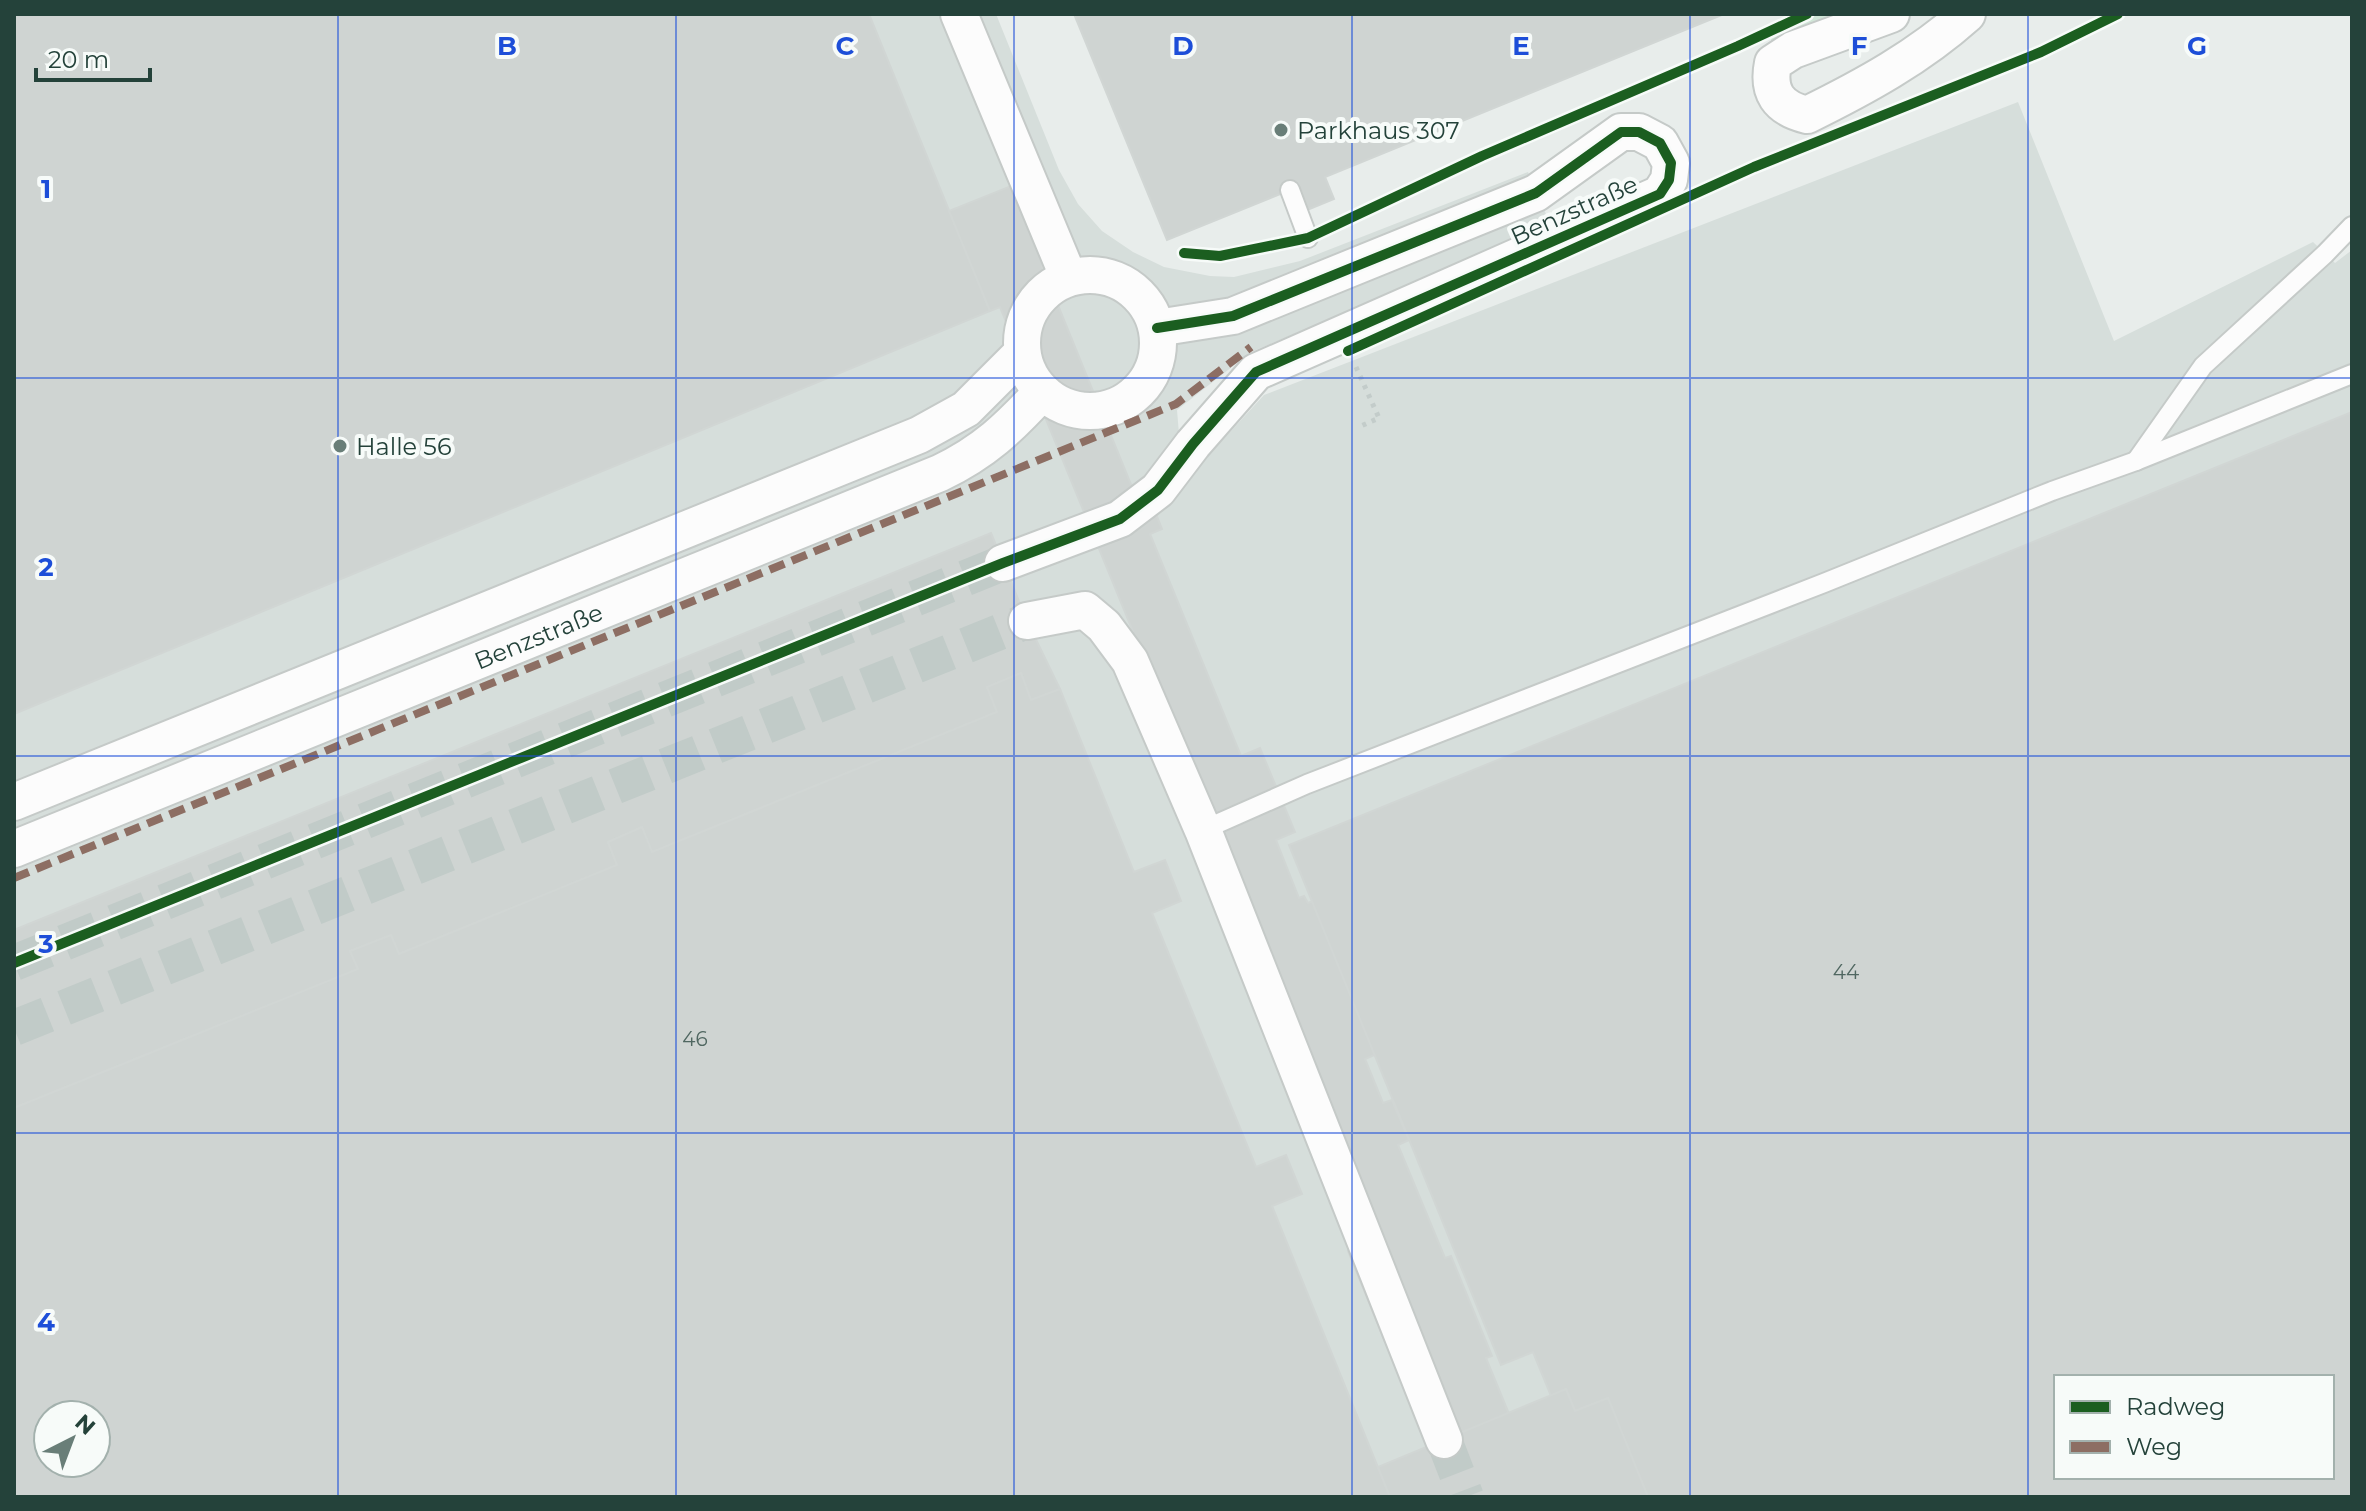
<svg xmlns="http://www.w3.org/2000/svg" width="2366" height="1511" font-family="Montserrat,sans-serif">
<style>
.built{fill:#d6dedb;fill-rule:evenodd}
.green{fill:#d1e6d8}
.building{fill:#cfd4d2;stroke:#d1d6d4;stroke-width:2;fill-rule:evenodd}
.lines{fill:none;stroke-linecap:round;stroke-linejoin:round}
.street-tunnel{stroke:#c1cbc8;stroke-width:36;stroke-dasharray:36 18;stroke-linecap:butt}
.lane-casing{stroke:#c5cac8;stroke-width:22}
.street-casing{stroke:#c5cac8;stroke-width:40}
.path{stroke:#c3ccca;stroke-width:5;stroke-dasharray:4 6;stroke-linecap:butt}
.lane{stroke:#fcfcfc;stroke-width:18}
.street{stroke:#fcfcfc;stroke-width:36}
.quiet{stroke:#8d6e63;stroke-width:8;stroke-dasharray:16 8;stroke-linecap:butt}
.cycleway-casing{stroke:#f7fbf9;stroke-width:15}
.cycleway{stroke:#1b5e20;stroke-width:10}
.grid{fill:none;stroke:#1d4ed8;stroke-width:2;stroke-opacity:0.55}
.poi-dot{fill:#697e78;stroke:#f7fbf9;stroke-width:3}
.labels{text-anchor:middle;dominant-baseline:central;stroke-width:8;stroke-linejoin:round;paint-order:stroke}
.number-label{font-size:20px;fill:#506761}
.poi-label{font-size:24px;fill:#24423a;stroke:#f7fbf9;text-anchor:start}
.street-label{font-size:24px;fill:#24423a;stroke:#f7fbf9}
.grid-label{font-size:26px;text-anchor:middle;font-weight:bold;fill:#1d4ed8;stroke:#f7fbf9;stroke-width:8;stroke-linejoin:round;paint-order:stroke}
</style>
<rect width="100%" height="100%" fill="#e8edeb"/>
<path class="built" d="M14,14H996L1059,170L1078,204L1102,231L1133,252L1164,267L1210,276L1234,277L1300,261L1528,172L1551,226L1251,352L1177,410L1179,434L1208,456L1264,395L2018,102L2114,341L2313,242L2335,263L2352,250V1497H14ZM2056,1377H2332V1477H2056ZM48,1415H96V1463H48Z"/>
<polygon class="green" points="1819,14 1851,14 1774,50 1770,37"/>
<g class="building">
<polygon points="14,14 869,14 990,311 14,714"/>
<polygon points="1074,14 1724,14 1325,177 1334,199 1307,210 1290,190 1167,240"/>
<polygon points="1021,182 1054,262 1042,266 1134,492 1145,487 1162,529 1150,534 1241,756 1260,748 1295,832 1276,840 1299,898 1304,896 1308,903 1323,897 1386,1050 1365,1059 1383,1103 1392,1100 1409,1140 1398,1145 1445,1258 1451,1256 1492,1356 1486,1358 1523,1448 1533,1443 1550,1486 1538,1491 1541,1497 1481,1497 1454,1431 1426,1442 1348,1251 1381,1237 1000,307 990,311 949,211"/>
<path d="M2352,412V1497H1648L1608,1398L1575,1411L1566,1389L1551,1396L1533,1352L1501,1365L1289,845ZM2056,1377H2332V1477H2056Z"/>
<polygon points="991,533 1027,621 1060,689 1031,700 1021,673 987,687 997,712 652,852 642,827 608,842 617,865 399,954 391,935 350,951 358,969 14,1108 14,930"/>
<path d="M1021,673L1031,700L1060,689L1134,872L1165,860L1181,901L1152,913L1256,1167L1286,1155L1302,1194L1272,1206L1390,1497H14V1108L358,969L350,951L391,935L399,954L617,865L608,842L642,827L652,852L997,712L987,687ZM48,1415H96V1463H48Z"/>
<polygon points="1566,1389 1575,1411 1608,1398 1648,1497 1390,1497 1378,1467"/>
</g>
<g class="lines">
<g class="street-tunnel">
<polyline points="14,963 1003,563"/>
<polyline points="14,1028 1027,621"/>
<polyline points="1444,1440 1466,1497"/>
</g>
<g class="lane-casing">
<g id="lane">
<polyline points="1290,190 1308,238"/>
<polyline points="2136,461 2203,366 2325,254 2352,226"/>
<polyline points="1203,830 1307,784 1824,583 2052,491 2136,461 2352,374"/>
</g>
</g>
<g class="street-casing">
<g id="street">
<polyline points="959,14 1068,276"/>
<path d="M1891,14L1793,50L1773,63C1767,92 1778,108 1807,115C1864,87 1919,57 1967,14"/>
<circle cx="1090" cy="343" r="68"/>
<polyline points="1003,563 1120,519 1158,490 1193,444 1256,372 1660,194 1669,180 1671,163 1660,143 1639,132 1621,132 1536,193 1233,316 1157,328"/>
<polyline points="1027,621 1085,610 1104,626 1130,661 1203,830 1444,1440"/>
<polyline points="14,802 919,435 966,409 1022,353"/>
<path id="s1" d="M14,849L940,473C984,452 1009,428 1042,392"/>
</g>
</g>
<polyline class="path" points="1356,367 1379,418 1361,426"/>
<use href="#lane" class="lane"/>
<use href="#street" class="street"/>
<polyline class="quiet" points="14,878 1176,404 1251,347"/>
<g class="cycleway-casing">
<g id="cycleway">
<polyline points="1184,253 1220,256 1308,238 1482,156 1738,46 1807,14"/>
<polyline points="1348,351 1754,167 2041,52 2118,14"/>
<polyline points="14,963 1003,563 1120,519 1158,490 1193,444 1256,372 1660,194 1669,180 1671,163 1660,143 1639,132 1621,132 1536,193 1233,316 1157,328"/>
</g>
</g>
<use href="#cycleway" class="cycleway"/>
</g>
<path class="grid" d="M338,14V1497M676,14V1497M1014,14V1497M1352,14V1497M1690,14V1497M2028,14V1497M14,378H2352M14,756H2352M14,1133H2352"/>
<g class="poi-dot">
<circle cx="1281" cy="130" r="8"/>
<circle cx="340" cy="446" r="8"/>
</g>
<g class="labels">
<g class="number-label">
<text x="1846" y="972">44</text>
<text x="695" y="1039">46</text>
</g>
<g class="poi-label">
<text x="1297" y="130">Parkhaus 307</text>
<text x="356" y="446">Halle 56</text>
</g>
<g class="street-label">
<text transform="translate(1574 210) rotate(-24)">Benzstraße</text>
<text stroke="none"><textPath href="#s1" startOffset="566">Benzstraße</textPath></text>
</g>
</g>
<g class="grid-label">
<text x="507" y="55">B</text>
<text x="845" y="55">C</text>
<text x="1183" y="55">D</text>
<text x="1521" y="55">E</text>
<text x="1859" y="55">F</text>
<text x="2197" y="55">G</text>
<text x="46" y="198">1</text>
<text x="46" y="576">2</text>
<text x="46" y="953">3</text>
<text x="46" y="1331">4</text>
</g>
<rect width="2366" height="1511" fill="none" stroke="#24423a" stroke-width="32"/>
<rect x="2054" y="1375" width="280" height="104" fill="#f7fbf9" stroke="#a3b1ad" stroke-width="2"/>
<rect x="2070" y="1401" width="40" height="12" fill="#1b5e20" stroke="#a3b1ad" stroke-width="2"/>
<text x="2126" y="1415" font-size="24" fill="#24423a">Radweg</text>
<rect x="2070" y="1441" width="40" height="12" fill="#8d6e63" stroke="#a3b1ad" stroke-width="2"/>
<text x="2126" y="1455" font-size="24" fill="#24423a">Weg</text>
<g transform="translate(72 1439) rotate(42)"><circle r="38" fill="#f7fbf9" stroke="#a3b1ad" stroke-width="2"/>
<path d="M0-6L14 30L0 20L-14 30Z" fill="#697e78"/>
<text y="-12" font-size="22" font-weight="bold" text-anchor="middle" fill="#24423a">N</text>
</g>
<path d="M36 68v12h114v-12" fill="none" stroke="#24423a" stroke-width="4"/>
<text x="48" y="68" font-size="24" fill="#24423a" stroke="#f7fbf9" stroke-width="6" paint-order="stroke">20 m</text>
</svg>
